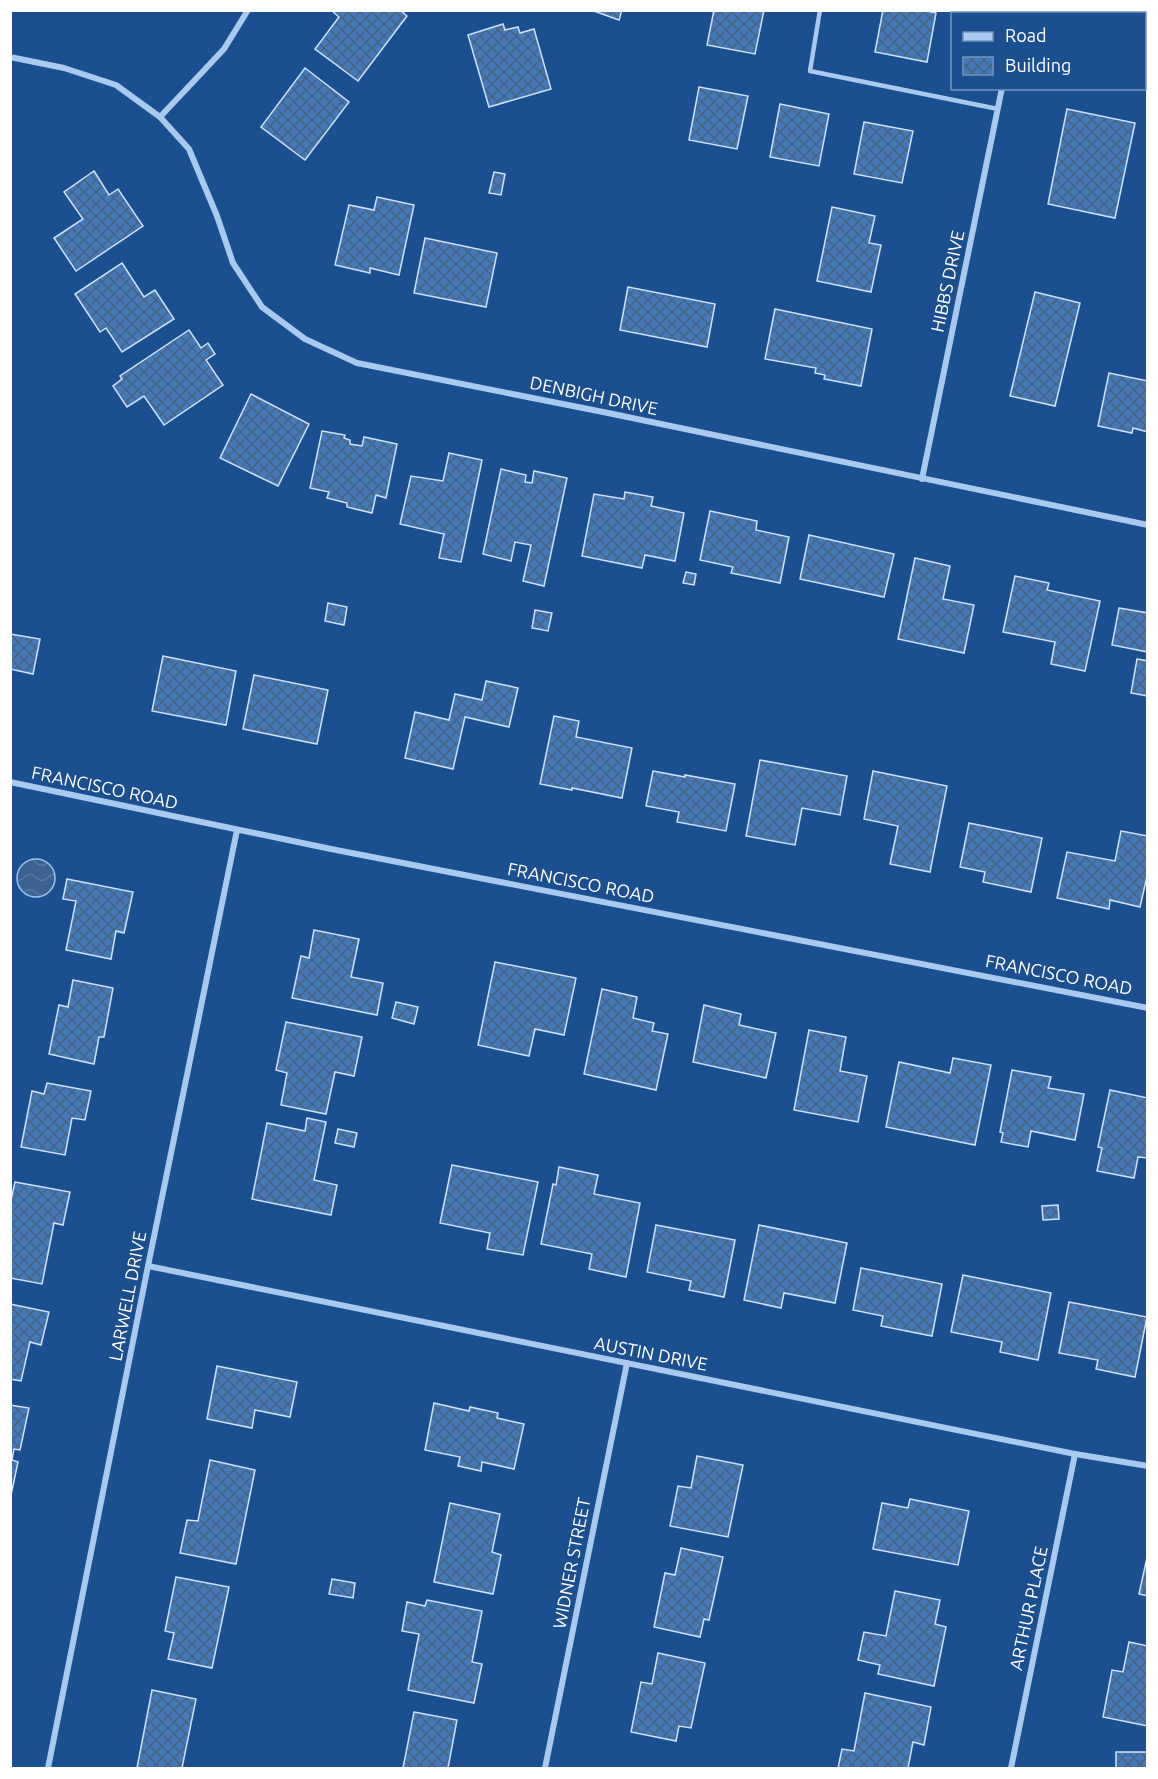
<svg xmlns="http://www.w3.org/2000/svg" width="1158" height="1779" font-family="Ubuntu,sans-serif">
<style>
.water{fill:url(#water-waves);stroke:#9cc4f0;stroke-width:1.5}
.building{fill:url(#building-cross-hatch);stroke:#cfe3fa;stroke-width:1.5}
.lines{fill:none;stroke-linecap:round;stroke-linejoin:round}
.service{stroke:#a9c9ee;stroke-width:4.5}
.minor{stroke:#a9c9ee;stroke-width:6}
.labels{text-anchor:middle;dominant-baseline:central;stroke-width:4.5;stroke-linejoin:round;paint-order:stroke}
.street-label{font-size:18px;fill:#fff;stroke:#1b4f8f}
</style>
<defs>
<pattern id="water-waves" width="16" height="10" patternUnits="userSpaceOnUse" patternTransform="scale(1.5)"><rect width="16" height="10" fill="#3c6290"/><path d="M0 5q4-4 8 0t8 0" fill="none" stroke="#597aa1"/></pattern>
<pattern id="building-cross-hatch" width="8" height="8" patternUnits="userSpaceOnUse" patternTransform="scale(1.5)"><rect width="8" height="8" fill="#4478b7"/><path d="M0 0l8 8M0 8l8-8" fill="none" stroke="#486282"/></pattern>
</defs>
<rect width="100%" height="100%" fill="#1b4f8f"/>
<circle class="water" cx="36" cy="878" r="19"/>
<g class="building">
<polygon points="331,10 400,10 407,16 358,81 315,49 339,17"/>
<polygon points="591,10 622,10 619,20"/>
<polygon points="714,10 764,10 755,54 707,45"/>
<polygon points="883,10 923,10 936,13 927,62 875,52"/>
<polygon points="503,24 505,30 518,27 520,33 534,29 551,89 489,107 468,35"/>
<polygon points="305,68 349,102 305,160 261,127"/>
<polygon points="699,87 748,96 737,149 689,140"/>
<polygon points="780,104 829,114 819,166 770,157"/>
<polygon points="1067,109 1135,123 1115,218 1048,204"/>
<polygon points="864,122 913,131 902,183 854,174"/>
<polygon points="94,171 109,195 118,189 143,226 76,271 54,238 83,219 64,192"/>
<polygon points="494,172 505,174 501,195 489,193"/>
<polygon points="377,197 414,205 399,275 370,268 370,273 335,265 349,205 374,210"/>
<polygon points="832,207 875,216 869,243 881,245 871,292 817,281"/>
<polygon points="425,238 497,253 486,307 414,293"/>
<polygon points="122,263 144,297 155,290 174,319 122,352 106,328 100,332 75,294"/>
<polygon points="628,287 715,304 707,347 620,330"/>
<polygon points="1035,292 1080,303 1055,406 1010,396"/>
<polygon points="775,309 872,329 861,386 824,379 825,375 815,373 816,368 765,359"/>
<polygon points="189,330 201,348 208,343 215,354 206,360 223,385 164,425 144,396 127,407 113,386 122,379 120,376"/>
<polygon points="1109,373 1148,381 1148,432 1133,428 1132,433 1098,426"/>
<polygon points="251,394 309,424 278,486 220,458"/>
<polygon points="322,431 345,435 344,438 350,440 350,444 362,446 364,437 397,444 386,498 376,495 372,513 347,507 347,503 327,498 329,492 310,488"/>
<polygon points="449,453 482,460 461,562 439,558 444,534 400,524 411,476 443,481"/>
<polygon points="501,469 526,475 525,482 532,483 534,471 567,478 544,586 523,581 531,545 515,542 511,561 483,554"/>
<polygon points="625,492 653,497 651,506 684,513 675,561 645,555 642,568 582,556 594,494 624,499"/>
<polygon points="710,511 757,521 756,530 789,537 780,583 731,573 733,567 700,560"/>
<polygon points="809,535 894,554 884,597 800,579"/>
<polygon points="915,558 950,566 943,599 974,605 964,653 898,639"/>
<polygon points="686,572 696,574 694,585 683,583"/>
<polygon points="1015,576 1049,583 1047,590 1100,601 1085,671 1051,664 1055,642 1003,632"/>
<polygon points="328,603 347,607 344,625 325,621"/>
<polygon points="1119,608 1148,613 1148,652 1112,645"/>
<polygon points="535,610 552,613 548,631 532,628"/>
<polygon points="10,634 40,639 33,674 10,669"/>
<polygon points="163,656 236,671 226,725 152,711"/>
<polygon points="1137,659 1148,661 1148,696 1131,693"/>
<polygon points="254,675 328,690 317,744 243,729"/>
<polygon points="486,681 518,688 509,727 465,717 453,769 405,758 415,712 449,720 455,694 482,700"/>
<polygon points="554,716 579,721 576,737 632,748 622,798 572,788 572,790 540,784"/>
<polygon points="760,760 847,776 840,815 802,808 795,845 746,836"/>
<polygon points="653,771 685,777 685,775 735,784 726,831 677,822 679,812 646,806"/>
<polygon points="873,771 947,786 930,872 890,864 898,826 864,819"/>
<polygon points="969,823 1042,838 1031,892 983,882 985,872 960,867"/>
<polygon points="1121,831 1148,836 1148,872 1140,907 1110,900 1109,909 1057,898 1067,852 1115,861"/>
<polygon points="67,879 133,892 124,933 116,931 111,959 66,950 76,901 63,899"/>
<polygon points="314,930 359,939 351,977 383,983 377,1015 292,998 301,956 309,958"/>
<polygon points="495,962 576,978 564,1035 535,1029 529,1056 478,1045"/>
<polygon points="73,980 113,988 104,1037 99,1037 94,1064 49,1054 59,1005 68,1007"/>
<polygon points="602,989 637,997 633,1018 654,1023 652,1031 668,1034 656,1090 584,1074"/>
<polygon points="396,1002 418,1007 414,1024 392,1018"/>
<polygon points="704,1005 741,1014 739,1025 776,1033 766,1078 693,1062"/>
<polygon points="286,1022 362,1037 354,1076 335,1072 326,1114 281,1105 287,1073 276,1070"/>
<polygon points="809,1030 846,1037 840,1071 867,1076 858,1122 794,1110"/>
<polygon points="953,1058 991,1065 975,1145 886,1127 899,1062 950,1073"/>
<polygon points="1012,1070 1051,1077 1048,1088 1084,1094 1075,1140 1031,1131 1028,1147 1001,1142 1003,1133 1000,1132"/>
<polygon points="47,1083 91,1091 85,1120 72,1118 65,1155 21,1147 32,1091 44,1094"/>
<polygon points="1110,1090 1148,1098 1148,1158 1138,1157 1134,1178 1097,1171 1102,1148 1098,1147"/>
<polygon points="307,1118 326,1122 314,1180 337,1185 331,1215 252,1199 267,1123 305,1131"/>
<polygon points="338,1129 357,1133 354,1147 335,1143"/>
<polygon points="452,1165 538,1182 523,1255 487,1249 490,1233 440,1223"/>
<polygon points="559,1167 598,1175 594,1194 640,1203 626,1277 589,1269 592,1254 541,1244 553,1184 556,1185"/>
<polygon points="15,1182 70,1192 63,1225 54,1223 42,1284 10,1278 10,1204"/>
<polygon points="1058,1205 1059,1219 1043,1220 1042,1206"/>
<polygon points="656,1225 735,1240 724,1297 689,1290 691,1281 647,1272"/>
<polygon points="759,1225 847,1243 835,1303 784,1293 781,1308 744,1300"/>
<polygon points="861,1268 942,1284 932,1336 881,1326 883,1316 853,1310"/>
<polygon points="963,1275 1051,1293 1038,1360 1000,1352 1002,1342 951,1332"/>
<polygon points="1069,1302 1147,1317 1135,1377 1096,1369 1098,1360 1059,1353"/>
<polygon points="10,1304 49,1312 41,1345 30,1342 21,1381 10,1379"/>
<polygon points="217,1366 297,1382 290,1417 255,1410 252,1428 207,1419"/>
<polygon points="434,1403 469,1411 470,1407 498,1413 497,1418 524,1424 514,1469 482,1462 481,1471 458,1466 460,1457 425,1450"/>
<polygon points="10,1405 29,1408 20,1450 14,1449 12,1460 18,1462 11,1495"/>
<polygon points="697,1456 743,1465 728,1537 670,1526 678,1486 691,1488"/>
<polygon points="210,1460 255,1470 236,1564 180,1553 187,1520 198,1521"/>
<polygon points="910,1499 969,1511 958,1565 873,1549 882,1503 908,1508"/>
<polygon points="450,1503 500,1514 492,1552 501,1555 493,1594 434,1582"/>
<polygon points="681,1548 723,1557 709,1620 704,1619 700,1637 654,1627 665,1573 675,1575"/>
<polygon points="1148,1553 1148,1596 1139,1594"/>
<polygon points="176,1577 229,1587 212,1668 168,1659 174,1633 165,1631"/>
<polygon points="332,1579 355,1583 353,1598 329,1594"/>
<polygon points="895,1591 940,1600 935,1624 946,1627 934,1686 878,1674 880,1665 858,1660 864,1632 886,1636"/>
<polygon points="427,1600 482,1611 472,1662 482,1664 474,1703 408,1690 419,1634 402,1631 407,1602 425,1606"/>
<polygon points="1129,1642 1148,1646 1148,1726 1103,1717 1112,1670 1123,1672"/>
<polygon points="658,1653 705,1663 691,1728 679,1726 676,1741 631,1732 641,1682 652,1684"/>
<polygon points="152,1690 196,1699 182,1768 137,1768"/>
<polygon points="865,1693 931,1707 924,1745 913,1742 908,1768 838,1768 842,1749 854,1751"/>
<polygon points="414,1712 457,1720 448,1768 403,1768"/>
<rect x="1116" y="1752" width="32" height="16"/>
</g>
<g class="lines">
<polyline class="service" points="820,10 810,71 998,109"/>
<g class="minor">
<polyline points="1017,14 1018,10"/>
<polyline points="1144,54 1148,55"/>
<polyline points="10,57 64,68 116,85 160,117 189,149 217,216 233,263 262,307 305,339 357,363 608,413 1148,525"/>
<polyline points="160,117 224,49 248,10"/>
<polyline points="922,479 1002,88"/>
<polyline points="10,782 331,849 1148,1008"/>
<polyline points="148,1266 1075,1454 1148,1466"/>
<polyline points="48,1768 148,1266 237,830"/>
<polyline points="545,1768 627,1363"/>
<polyline points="1011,1768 1075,1454"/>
</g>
</g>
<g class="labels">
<g class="street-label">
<text transform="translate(947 281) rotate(-78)">HIBBS DRIVE</text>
<text transform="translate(594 395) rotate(12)">DENBIGH DRIVE</text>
<text transform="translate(105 787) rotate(12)">FRANCISCO ROAD</text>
<text transform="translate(581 882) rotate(11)">FRANCISCO ROAD</text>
<text transform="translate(1059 974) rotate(11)">FRANCISCO ROAD</text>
<text transform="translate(127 1296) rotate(-79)">LARWELL DRIVE</text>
<text transform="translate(651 1353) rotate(11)">AUSTIN DRIVE</text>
<text transform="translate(571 1563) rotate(-79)">WIDNER STREET</text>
<text transform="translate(1028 1608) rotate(-78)">ARTHUR PLACE</text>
</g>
</g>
<rect width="1158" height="1779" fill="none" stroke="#ffffff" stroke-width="24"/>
<rect x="951" y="12" width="195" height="78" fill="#1b4f8f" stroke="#7695bc" stroke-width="1.5"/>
<rect x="963" y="32" width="30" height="9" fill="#a9c9ee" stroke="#7695bc" stroke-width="1.5"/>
<text x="1005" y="42" font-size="18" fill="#ffffff">Road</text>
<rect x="963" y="57" width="30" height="18" fill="url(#building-cross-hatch)" stroke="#7695bc" stroke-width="1.5"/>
<text x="1005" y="72" font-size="18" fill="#ffffff">Building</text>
</svg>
